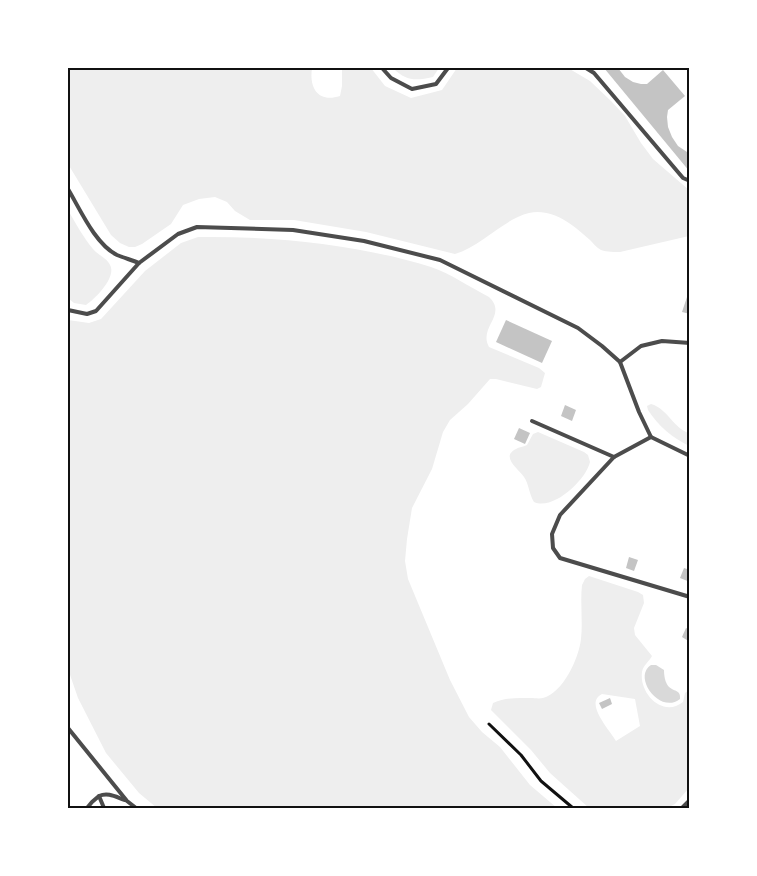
<svg xmlns="http://www.w3.org/2000/svg" width="757" height="876" font-family="Helvetica,sans-serif">
<style>
.green{fill:#eee;fill-rule:evenodd}
.water{fill:#d9d9d9}
.building{fill:#c4c4c4}
.lines{fill:none;stroke-linecap:round;stroke-linejoin:round}
.path{stroke:#111;stroke-width:3}
.service{stroke:#4c4c4c;stroke-width:4}
.neatline{fill:none;stroke:#111;stroke-width:2}
</style>
<rect width="100%" height="100%" fill="#fff"/>
<g class="green">
<path d="M68,68H312C309,88 318,103 340,96L342,86V68H371L385,86L411,98L442,90L457,68H568L590,81L611,101L625,116L641,143L653,159L689,190V236L620,252C615,252 607,252 601,250C597,248 593,243 590,240C573,225 553,208 529,213C504,219 481,246 455,254L366,232L294,220H250L235,211L227,202L215,197L199,199L183,205L171,224L142,244L135,247H129L120,243L111,235L68,164Z"/>
<path d="M393,68H439L433,77C415,81 406,81 393,68Z"/>
<path d="M68,210C76,224 83,237 93,249C98,255 107,258 110,265C117,277 95,299 86,305L74,303L68,298Z"/>
<path d="M198,237C276,236 356,244 431,267C450,273 471,288 489,297C508,315 478,327 489,347L539,368L545,373L541,387L537,389L496,379H490L468,404L450,420L443,432L432,469L412,508L407,539L405,561L408,579L450,680L469,717L482,732L500,747L530,785L557,808H157L139,793L106,753L78,698L68,669V320L89,323L101,319L145,271L181,243Z"/>
<path d="M651,404C668,409 673,428 689,433V446C672,437 659,427 648,410L647,406Z"/>
<path d="M538,432L584,452L588,455L590,462C586,480 553,511 534,502C529,494 529,484 524,477C519,469 500,457 516,449C519,447 523,447 527,445L533,434Z"/>
<path d="M589,576L638,592L643,595L644,603L634,628L635,635L652,656C649,662 643,665 642,672C639,694 663,718 683,702L685,693L689,690V788L675,804L667,808H589L550,773L531,750L491,710L493,703C506,697 517,698 531,698C534,698 539,699 543,698C563,693 579,658 581,639C583,621 580,603 582,585L585,579ZM602,694L635,699L640,726L616,741C609,729 584,703 602,694Z"/>
</g>
<path class="water" d="M651,665H656L664,670C664,675 665,683 669,687C675,692 681,690 680,699C660,715 632,677 651,665Z"/>
<g class="building">
<polygon points="604,68 618,68 625,77 633,82 641,84 647,84 663,70 685,96 668,110 667,117 668,127 672,137 678,146 690,154 690,172"/>
<polygon points="689,291 690,291 690,314 682,312"/>
<polygon points="506,320 552,341 542,363 496,342"/>
<polygon points="565,405 576,410 572,421 561,416"/>
<polygon points="519,428 530,433 525,444 514,439"/>
<polygon points="629,557 638,560 634,571 626,568"/>
<polygon points="684,568 690,570 690,582 680,578"/>
<polygon points="686,628 690,630 690,642 682,637"/>
<polygon points="610,698 612,704 602,709 599,703"/>
</g>
<g class="lines">
<polyline class="path" points="489,724 521,755 541,781 573,808"/>
<g class="service">
<polyline points="382,68 391,78 412,89 436,84 448,68"/>
<polyline points="586,68 594,73 683,178 690,181"/>
<path d="M68,189C80,209 95,244 117,255C124,258 132,260 139,263"/>
<polyline points="68,310 87,314 96,311 139,263 178,234 197,227 293,230 364,241 440,260 578,328 602,346 620,362 639,412 651,437 690,456"/>
<polyline points="620,362 641,346 662,341 690,343"/>
<polyline points="532,421 614,457"/>
<polyline points="651,437 614,457 560,515 552,534 553,548 560,558 690,597"/>
<polyline points="68,728 127,801 136,808"/>
<polyline points="87,808 92,802 99,796"/>
<path d="M104,808L99,796C108,792 116,797 125,800"/>
<polyline points="682,808 690,800"/>
</g>
</g>
<rect width="757" height="876" fill="none" stroke="#ffffff" stroke-width="138"/>
<rect x="69" y="69" width="619" height="738" class="neatline"/>
</svg>
